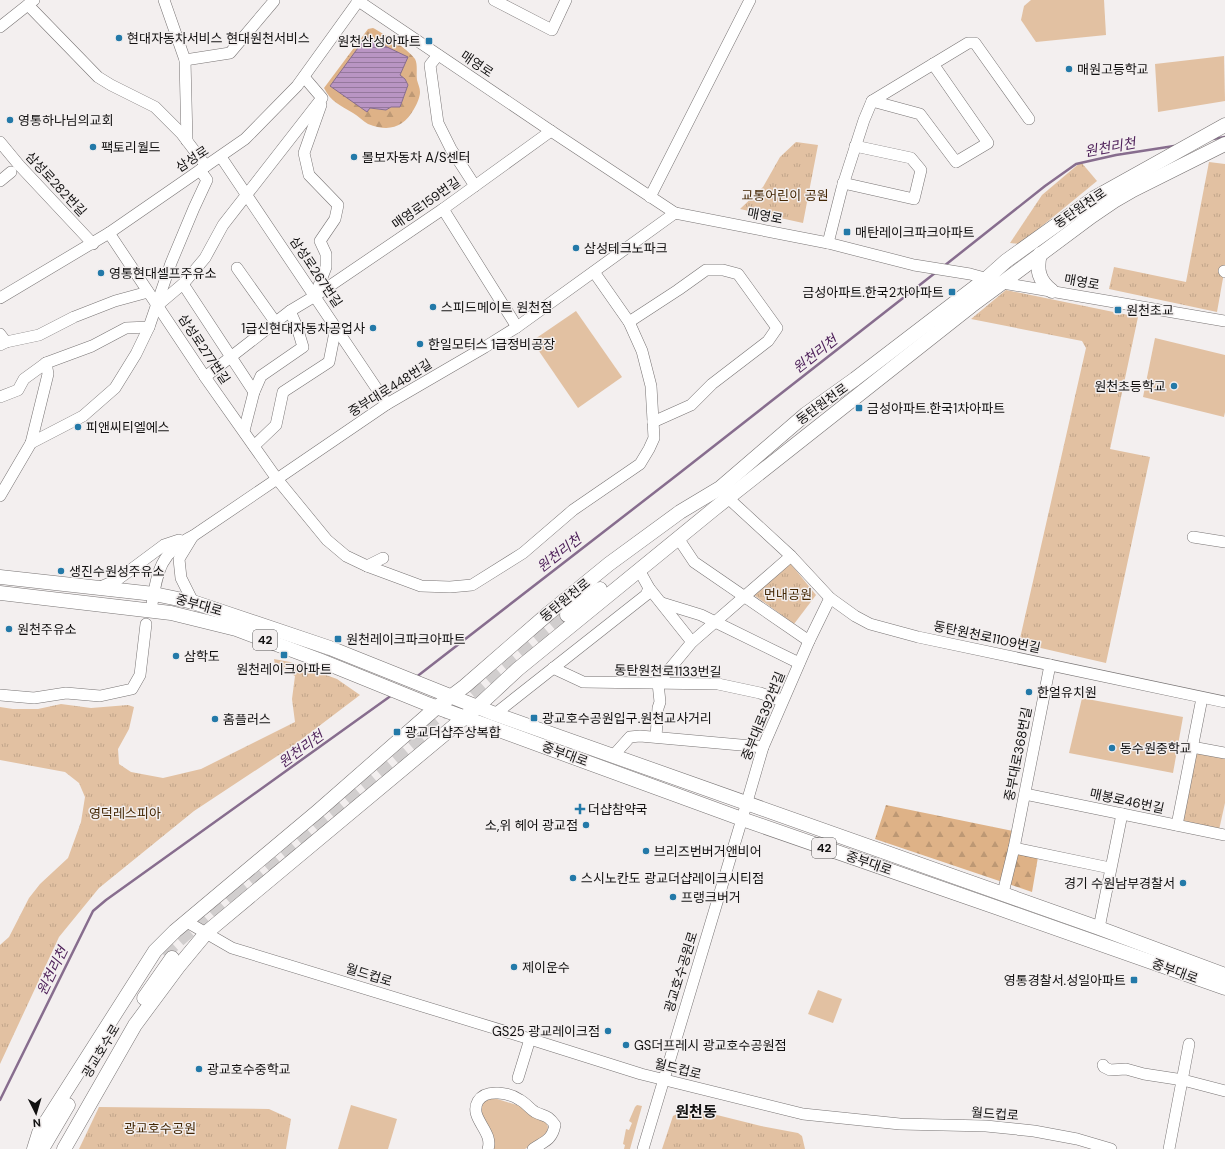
<svg xmlns="http://www.w3.org/2000/svg" width="1225" height="1149" font-family="'DM Sans','Noto Sans KR',sans-serif">
<style>
.grass{fill:#e2c1a2}
.forest{fill:url(#forest-firs);fill-rule:evenodd}
.park{fill:url(#park-tufts)}
.water{fill:url(#water-rules);stroke:#876d8e}
.lines{fill:none;stroke-linecap:round;stroke-linejoin:round}
.stream{stroke:#876d8e;stroke-width:2.5}
.major-tunnel{stroke:#d1cece;stroke-width:14;stroke-dasharray:14 7;stroke-linecap:butt}
.minor-casing{stroke:#787474;stroke-width:12}
.major-casing{stroke:#787474;stroke-width:15}
.minor{stroke:#fff;stroke-width:11}
.major{stroke:#fff;stroke-width:14}
.poi-dot{fill:#2379a8;stroke:#f3efef;stroke-width:1.5}
.labels{text-anchor:middle;dominant-baseline:central;stroke-width:3;stroke-linejoin:round;paint-order:stroke}
.shield{fill:#f3efef;stroke:#565454;stroke-width:1}
.shield-label{font-size:12px;font-weight:bold;fill:#121111}
.poi-label{font-size:13px;fill:#121111;stroke:#f3efef;text-anchor:start}
.street-label{font-size:13px;fill:#121111;stroke:#f3efef}
.park-label{font-size:13px;fill:#432603;stroke:#f3efef}
.water-label{font-size:14px;font-style:italic;fill:#4f225b;stroke:#f3efef}
.quarter-label{font-size:15px;font-weight:bold;fill:#121111;stroke:#f3efef}
</style>
<defs>
<pattern id="forest-firs" width="22" height="20" patternUnits="userSpaceOnUse"><rect width="22" height="20" fill="#deb287"/><path d="M5 1l3.5 6h-7zM16 11l3.5 6h-7z" fill="#bd9874"/></pattern>
<pattern id="park-tufts" width="24" height="20" patternUnits="userSpaceOnUse"><rect width="24" height="20" fill="#e2c1a2"/><path d="M3 7l-1-3M5 7V3M7 7l1-3M15 17l-1-3M17 17v-4M19 17l1-3" fill="none" stroke="#c1a58a"/></pattern>
<pattern id="water-rules" width="6" height="5" patternUnits="userSpaceOnUse"><rect width="6" height="5" fill="#b995c3"/><path d="M0 2.5h6" fill="none" stroke="#95789d"/></pattern>
</defs>
<rect width="100%" height="100%" fill="#f3efef"/>
<g class="grass">
<polygon points="1031,0 1104,0 1106,35 1036,42 1021,20 1024,6"/>
<polygon points="1224,56 1225,101 1158,112 1155,64"/>
<polygon points="576,311 622,377 578,408 532,341"/>
<polygon points="1155,338 1225,355 1225,412 1224,417 1143,397"/>
<polygon points="1082,698 1183,717 1173,773 1069,753"/>
<polygon points="818,990 842,999 833,1023 808,1014"/>
<path d="M494,1098L520,1106L529,1114L546,1122L548,1127L547,1132L543,1137L525,1149H493C498,1131 474,1118 484,1101Z"/>
<polygon points="351,1105 397,1119 388,1149 338,1149"/>
<polygon points="637,1105 642,1106 630,1149 624,1149 625,1145 623,1144 626,1129 629,1130 632,1123 629,1121 635,1107"/>
</g>
<g class="forest">
<path d="M373,28C383,33 409,50 415,59C418,65 416,73 417,80C418,84 420,88 420,92C420,97 417,104 414,109C403,128 389,132 368,124C363,121 358,116 353,113C340,105 331,102 324,88L368,29ZM408,85L400,107H391L386,110L370,108Z"/>
<polygon points="886,805 1013,831 1010,852 1038,857 1032,892 875,839"/>
</g>
<g class="park">
<polygon points="796,142 818,145 803,223 740,209 763,187 780,157"/>
<polygon points="1081,162 1097,181 1020,244 1010,243 1042,195"/>
<polygon points="1209,162 1225,164 1225,267 1217,312 1109,289 1114,267 1186,282"/>
<polygon points="1006,290 1138,317 1110,449 1150,457 1106,663 1019,643 1086,348 1082,341 971,319"/>
<polygon points="790,563 816,595 794,624 754,595"/>
<polygon points="274,659 290,662 337,679 360,695 294,745 194,811 99,888 59,937 0,1064 0,945 9,937 29,898 40,884 68,858 81,822 85,797 79,783 65,772 0,760 0,707 13,709 38,709 61,704 91,708 128,705 134,707 129,729 118,749 119,764 131,772 163,778 201,769 295,722 292,699 295,676 275,665"/>
<polygon points="1196,752 1225,757 1225,803 1219,830 1182,823"/>
<polygon points="99,1107 269,1109 291,1119 286,1149 79,1149"/>
<polygon points="689,1108 761,1126 798,1133 802,1136 805,1149 662,1149 673,1116"/>
</g>
<polygon class="water" points="366,37 408,57 400,75 405,79 408,85 400,107 391,107 386,110 370,108 367,112 330,86"/>
<g class="lines">
<g class="stream">
<polyline points="1213,139 1225,137"/>
<polyline points="944,266 1045,186 1076,164 1116,155 1174,146"/>
<polyline points="415,678 677,475 935,273"/>
<polyline points="0,1100 93,911 106,900 392,695"/>
</g>
<g class="major-tunnel">
<polyline points="457,709 567,615"/>
<polyline points="408,741 453,703"/>
<polyline points="237,898 423,739"/>
<polyline points="163,954 241,885"/>
</g>
<g class="minor-casing">
<g id="minor">
<polyline points="164,0 185,60 187,141"/>
<polyline points="357,0 551,131 675,213 828,243 914,265 970,274 1003,283 1225,321"/>
<polyline points="494,0 552,30 566,0"/>
<polyline points="28,5 98,77 111,85 155,107 181,133 206,166"/>
<polyline points="0,27 34,0"/>
<polyline points="438,55 430,65 438,123 451,149 475,186"/>
<polyline points="185,60 230,53 274,1"/>
<polyline points="872,101 920,114 956,162 988,143 933,64"/>
<polyline points="0,142 19,165 93,244"/>
<polyline points="221,157 387,404"/>
<polyline points="0,181 11,172"/>
<polyline points="843,183 914,199 921,170 911,158 855,146"/>
<polyline points="650,197 750,0"/>
<polyline points="443,209 517,327"/>
<polyline points="109,233 205,377 277,479 327,540 346,556 367,566 383,558"/>
<polyline points="828,243 842,188 864,120 872,101 968,43 975,43 1029,119"/>
<polyline points="237,268 276,323"/>
<polyline points="1224,271 1225,272"/>
<polyline points="183,284 254,392"/>
<polyline points="315,296 326,267 326,254 320,241 335,219 338,205 309,175 304,153 321,105"/>
<polyline points="0,298 109,233 245,139 297,86 359,0"/>
<polyline points="158,305 184,283 205,258 223,225 322,98 304,77"/>
<polyline points="629,322 678,290 706,270 723,270 738,274 777,328 768,341 712,384 691,405 653,422"/>
<polyline points="0,334 6,342"/>
<polyline points="0,345 6,342 39,335 74,317 115,301 148,292"/>
<polyline points="205,377 290,311 315,296 443,209 551,131"/>
<polyline points="0,397 18,390 24,379 46,363"/>
<polyline points="244,431 254,392 261,376 303,347 297,327 290,311"/>
<polyline points="31,443 48,374 46,363 92,346 126,328 149,327"/>
<polyline points="254,446 276,425 283,392 329,362 336,327"/>
<polyline points="724,492 728,498 791,556 830,598 855,616 870,624 918,637 1225,702"/>
<polyline points="0,496 31,443 83,416 115,388 136,354 149,327 171,263 194,208 207,180 200,170"/>
<polyline points="1193,537 1225,542"/>
<polyline points="678,538 694,562 809,641"/>
<polyline points="367,566 421,586 450,587 472,585 523,553 573,510 640,464 649,449 654,438 651,386 642,351 629,322 594,272"/>
<polyline points="639,570 649,588 692,642"/>
<polyline points="100,587 117,580 164,545 179,540"/>
<polyline points="193,602 181,578 179,559 193,536"/>
<polyline points="662,603 701,615 799,663"/>
<path d="M151,610C157,575 158,553 193,536L277,479L387,404L485,347L517,327L675,213"/>
<polyline points="553,668 583,682 718,684 760,693 782,701"/>
<polyline points="0,695 34,698 66,693 100,696 132,689 140,675 146,624"/>
<polyline points="495,714 646,595 649,588"/>
<polyline points="656,737 658,708 660,702 658,683 692,642 791,556"/>
<polyline points="1192,747 1225,753"/>
<polyline points="613,756 630,737 640,736 763,747"/>
<polyline points="1025,794 1225,835"/>
<polyline points="1177,825 1202,698"/>
<polyline points="1014,848 1110,868"/>
<polyline points="1003,893 1014,848 1050,665"/>
<polyline points="187,922 232,948 530,1039 641,1074 803,1114 900,1124 986,1126 1034,1131 1077,1139 1111,1149"/>
<polyline points="1099,928 1122,814"/>
<polyline points="1103,1065 1104,1067 1110,1070 1126,1069 1144,1074 1183,1080 1225,1091"/>
<polyline points="518,1078 530,1039"/>
<path d="M488,1149C494,1131 468,1118 478,1101C486,1088 510,1093 520,1100C526,1103 530,1109 535,1112C545,1117 547,1114 555,1125C552,1140 545,1141 533,1149"/>
<polyline points="643,1149 742,819 763,747 809,641 830,598"/>
<polyline points="1169,1149 1189,1044"/>
</g>
</g>
<g class="major-casing">
<g id="major">
<path d="M1040,254C1036,270 1039,281 1052,291"/>
<polyline points="0,577 154,594 193,602 330,648 495,714 1099,928 1225,975"/>
<polyline points="0,593 171,613 236,629 319,660 425,703 742,819 998,908 1225,988"/>
<polyline points="567,615 600,589"/>
<polyline points="144,998 172,958"/>
<polyline points="34,1149 39,1133 155,951 175,931 317,812 437,707 465,686 549,613 609,564 680,512 720,488 806,414 855,379 987,278 1006,261 1094,198 1225,125"/>
<polyline points="42,1149 68,1105"/>
<polyline points="64,1149 135,1025 178,967 207,932 477,707 518,669 714,509 971,306 1092,216 1114,201 1133,190 1225,144"/>
</g>
</g>
<use href="#minor" class="minor"/>
<use href="#major" class="major"/>
</g>
<g class="poi-dot">
<circle cx="119" cy="38" r="4"/>
<rect x="425" y="37" width="8" height="8" rx="2"/>
<circle cx="1069" cy="69" r="4"/>
<circle cx="10" cy="120" r="4"/>
<circle cx="93" cy="147" r="4"/>
<circle cx="354" cy="157" r="4"/>
<rect x="843" y="228" width="8" height="8" rx="2"/>
<circle cx="576" cy="248" r="4"/>
<circle cx="101" cy="273" r="4"/>
<rect x="948" y="288" width="8" height="8" rx="2"/>
<circle cx="433" cy="307" r="4"/>
<rect x="1114" y="306" width="8" height="8" rx="2"/>
<circle cx="373" cy="328" r="4"/>
<circle cx="420" cy="344" r="4"/>
<circle cx="1174" cy="386" r="4"/>
<rect x="855" y="404" width="8" height="8" rx="2"/>
<circle cx="78" cy="427" r="4"/>
<circle cx="61" cy="571" r="4"/>
<circle cx="9" cy="629" r="4"/>
<rect x="334" y="635" width="8" height="8" rx="2"/>
<rect x="280" y="651" width="8" height="8" rx="2"/>
<circle cx="176" cy="656" r="4"/>
<circle cx="1029" cy="692" r="4"/>
<rect x="530" y="714" width="8" height="8" rx="2"/>
<circle cx="215" cy="719" r="4"/>
<rect x="393" y="728" width="8" height="8" rx="2"/>
<circle cx="1112" cy="748" r="4"/>
<path d="M578 803h4v4h4v4h-4v4h-4v-4h-4v-4h4z"/>
<circle cx="586" cy="825" r="4"/>
<circle cx="646" cy="851" r="4"/>
<circle cx="573" cy="878" r="4"/>
<circle cx="1183" cy="883" r="4"/>
<circle cx="673" cy="897" r="4"/>
<circle cx="514" cy="967" r="4"/>
<rect x="1130" y="976" width="8" height="8" rx="2"/>
<circle cx="608" cy="1031" r="4"/>
<circle cx="626" cy="1045" r="4"/>
<circle cx="199" cy="1069" r="4"/>
</g>
<g class="labels">
<g class="shield">
<rect x="253" y="630" width="24" height="20" rx="3"/>
<rect x="812" y="838" width="24" height="20" rx="3"/>
</g>
<g class="shield-label">
<text x="265" y="640">42</text>
<text x="824" y="848">42</text>
</g>
<g class="poi-label">
<text x="127" y="38">현대자동차서비스 현대원천서비스</text>
<text x="421" y="41" text-anchor="end">원천삼성아파트</text>
<text x="1077" y="69">매원고등학교</text>
<text x="18" y="120">영통하나님의교회</text>
<text x="101" y="147">팩토리월드</text>
<text x="362" y="157">볼보자동차 A/S센터</text>
<text x="855" y="232">매탄레이크파크아파트</text>
<text x="584" y="248">삼성테크노파크</text>
<text x="109" y="273">영통현대셀프주유소</text>
<text x="944" y="292" text-anchor="end">금성아파트.한국2차아파트</text>
<text x="441" y="307">스피드메이트 원천점</text>
<text x="1126" y="310">원천초교</text>
<text x="365" y="328" text-anchor="end">1급신현대자동차공업사</text>
<text x="428" y="344">한일모터스 1급정비공장</text>
<text x="1166" y="386" text-anchor="end">원천초등학교</text>
<text x="867" y="408">금성아파트.한국1차아파트</text>
<text x="86" y="427">피앤씨티엘에스</text>
<text x="69" y="571">생진수원성주유소</text>
<text x="17" y="629">원천주유소</text>
<text x="346" y="639">원천레이크파크아파트</text>
<text x="184" y="656">삼학도</text>
<text x="284" y="669" text-anchor="middle">원천레이크아파트</text>
<text x="1037" y="692">한얼유치원</text>
<text x="542" y="718">광교호수공원입구.원천교사거리</text>
<text x="223" y="719">홈플러스</text>
<text x="405" y="732">광교더샵주상복합</text>
<text x="1120" y="748">동수원중학교</text>
<text x="588" y="809">더샵참약국</text>
<text x="578" y="825" text-anchor="end">소,위 헤어 광교점</text>
<text x="654" y="851">브리즈번버거앤비어</text>
<text x="581" y="878">스시노칸도 광교더샵레이크시티점</text>
<text x="1175" y="883" text-anchor="end">경기 수원남부경찰서</text>
<text x="681" y="897">프랭크버거</text>
<text x="522" y="967">제이운수</text>
<text x="1126" y="980" text-anchor="end">영통경찰서.성일아파트</text>
<text x="600" y="1031" text-anchor="end">GS25 광교레이크점</text>
<text x="634" y="1045">GS더프레시 광교호수공원점</text>
<text x="207" y="1069">광교호수중학교</text>
</g>
<g class="street-label">
<text transform="translate(477 64) rotate(34)">매영로</text>
<text transform="translate(192 159) rotate(-33)">삼성로</text>
<text transform="translate(56 184) rotate(47)">삼성로282번길</text>
<text transform="translate(426 203) rotate(-35)">매영로159번길</text>
<text transform="translate(1080 208) rotate(-34)">동탄원천로</text>
<text transform="translate(765 216) rotate(11)">매영로</text>
<text transform="translate(316 272) rotate(56)">삼성로267번길</text>
<text transform="translate(1082 282) rotate(10)">매영로</text>
<text transform="translate(204 349) rotate(56)">삼성로277번길</text>
<text transform="translate(390 388) rotate(-32)">중부대로448번길</text>
<text transform="translate(822 404) rotate(-36)">동탄원천로</text>
<text transform="translate(565 600) rotate(-39)">동탄원천로</text>
<text transform="translate(199 605) rotate(16)">중부대로</text>
<text transform="translate(987 637) rotate(12)">동탄원천로1109번길</text>
<text transform="translate(668 671) rotate(1)">동탄원천로1133번길</text>
<text transform="translate(763 716) rotate(-68)">중부대로392번길</text>
<text transform="translate(565 754) rotate(20)">중부대로</text>
<text transform="translate(1018 754) rotate(-79)">중부대로368번길</text>
<text transform="translate(1127 801) rotate(12)">매봉로46번길</text>
<text transform="translate(869 863) rotate(19)">중부대로</text>
<text transform="translate(1175 971) rotate(20)">중부대로</text>
<text transform="translate(681 972) rotate(-73)">광교호수공원로</text>
<text transform="translate(369 975) rotate(17)">월드컵로</text>
<text transform="translate(101 1051) rotate(-59)">광교호수로</text>
<text transform="translate(678 1069) rotate(14)">월드컵로</text>
<text transform="translate(995 1114) rotate(4)">월드컵로</text>
</g>
<g class="park-label">
<text x="785" y="195">교통어린이 공원</text>
<text x="788" y="594">먼내공원</text>
<text x="125" y="813">영덕레스피아</text>
<text x="160" y="1128">광교호수공원</text>
</g>
<g class="water-label">
<text transform="translate(1110 147) rotate(-10)">원천리천</text>
<text transform="translate(815 354) rotate(-38)">원천리천</text>
<text transform="translate(559 553) rotate(-38)">원천리천</text>
<text transform="translate(301 749) rotate(-36)">원천리천</text>
<text transform="translate(52 971) rotate(-64)">원천리천</text>
</g>
<g class="quarter-label">
<text x="696" y="1112">원천동</text>
</g>
</g>
<g transform="translate(36 1113) rotate(175)" stroke="#f3efef" stroke-width="3" paint-order="stroke">
<path d="M0-3L7 15L0 10L-7 15Z" fill="#121111"/>
<text y="-6" font-size="11" font-weight="bold" text-anchor="middle" fill="#121111">N</text>
</g>
</svg>
